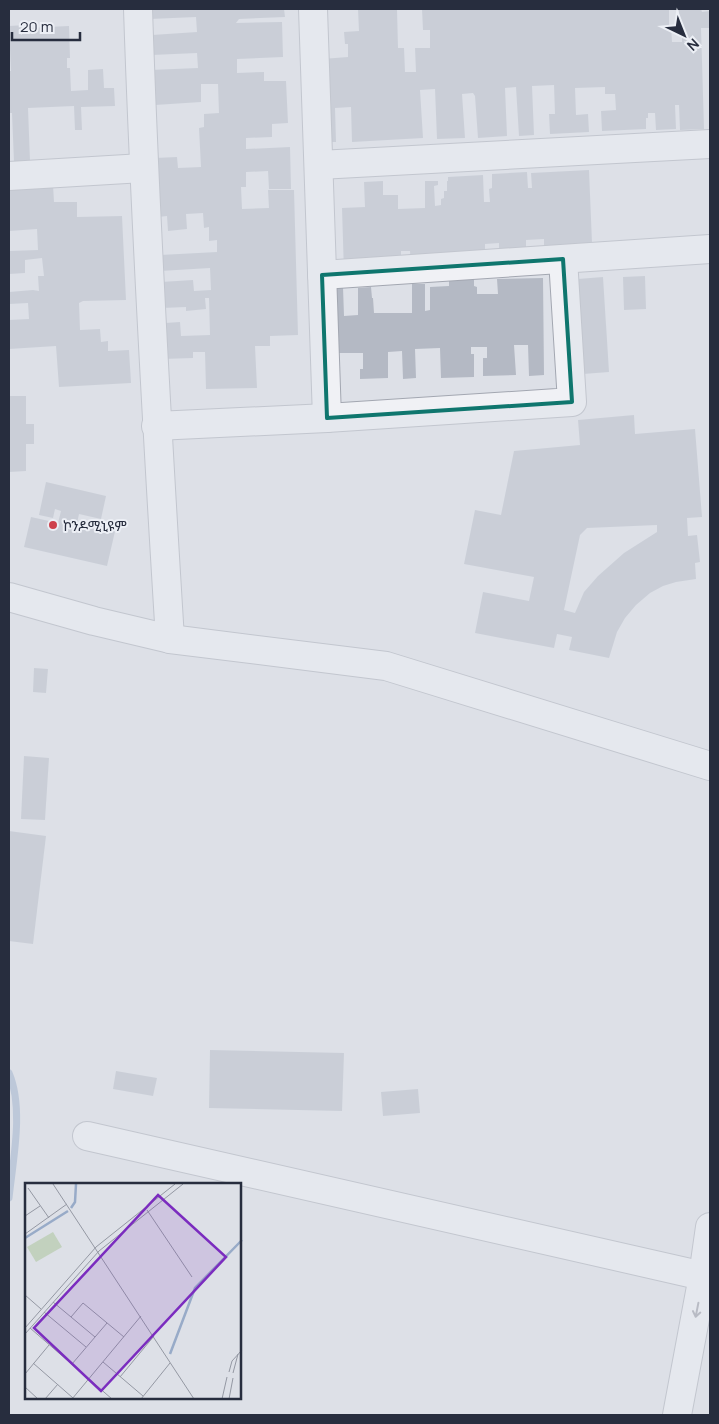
<svg xmlns="http://www.w3.org/2000/svg" width="719" height="1424" font-family="Manrope,'Noto Sans Ethiopic',sans-serif">
<style>
.lines{fill:none;stroke-linecap:round;stroke-linejoin:round}
.stream{stroke:#98abc8;stroke-width:7}
.building{fill:#b4b9c4;fill-rule:evenodd}
.minor-casing{stroke:#a3a7b1;stroke-width:30}
.minor{stroke:#f0f1f5;stroke-width:28}
.oneway{stroke:#8c8f9a}
.marked{fill:none;stroke:#0f766e;stroke-width:4;stroke-linejoin:round}
.poi-dot{fill:#ce414c;stroke:#eceff5;stroke-width:2}
.labels{text-anchor:middle;dominant-baseline:central;stroke-width:4;stroke-linejoin:round;paint-order:stroke}
.poi-label{font-size:14px;fill:#272d3e;stroke:#eceff5;text-anchor:start}
.inset-river{fill:none;stroke:#98abc8;stroke-width:2.5}
.inset-road{fill:none;stroke:#9498a3;stroke-width:1}
.view{fill:#7b2cbf;fill-opacity:0.15;stroke:#7b2cbf;stroke-width:2.5}
.inset-edge{fill:none;stroke:#272d3e;stroke-width:2.5}
</style>
<rect width="100%" height="100%" fill="#dde0e7"/>
<g class="lines">
<path class="stream" d="M9,1073C24,1108 13,1160 9,1198"/>
</g>
<g class="building">
<polygon points="150,9 284,9 285,17 239,19 236,23 282,22 283,57 237,59 237,73 264,72 264,81 286,81 288,123 272,124 272,137 246,138 246,149 290,147 291,189 269,189 268,171 246,172 246,187 241,187 242,209 269,208 268,190 294,190 298,335 270,336 270,346 255,346 257,388 206,389 205,352 193,352 193,358 162,359 165,323 180,322 181,336 210,335 209,298 205,298 206,309 186,311 186,307 162,308 161,282 193,280 194,291 211,290 210,268 160,271 160,255 217,252 217,240 209,241 209,227 204,228 203,213 186,214 187,229 168,231 167,216 158,217 155,158 177,157 178,168 201,167 199,128 204,127 204,114 219,113 218,84 201,84 201,102 155,105 154,88 150,70 198,68 197,53 152,55 152,35 197,32 196,17 150,19"/>
<polygon points="358,9 397,9 398,48 404,48 405,72 416,72 415,48 430,48 430,30 423,30 422,9 669,9 669,26 671,26 672,42 682,42 682,24 679,24 679,9 701,9 702,12 710,11 710,28 701,28 704,129 680,130 679,105 675,105 676,129 656,130 655,113 648,113 648,118 646,118 646,129 602,131 601,111 616,110 615,94 605,94 605,87 575,88 576,115 588,114 589,132 550,134 549,114 555,114 554,85 532,86 534,135 519,136 516,87 505,88 507,136 478,138 475,96 473,93 462,94 465,138 437,139 435,89 420,90 423,138 352,142 351,107 335,108 336,142 326,142 322,59 348,57 348,44 345,44 344,32 359,31"/>
<polygon points="26,25 26,28 69,26 70,58 67,58 67,68 70,68 71,91 88,90 88,70 103,69 104,88 114,88 115,106 81,107 82,130 75,130 74,106 28,108 30,161 14,162 12,113 9,113 9,71 11,71 9,26"/>
<polygon points="589,170 593,267 544,255 544,239 526,240 526,251 499,252 499,243 485,244 485,251 411,266 410,251 401,251 401,261 344,273 342,208 365,207 364,182 383,181 383,195 398,195 398,209 425,208 425,181 438,181 438,185 434,186 435,206 441,205 441,199 444,198 444,191 447,191 447,181 448,181 448,177 483,175 484,202 490,202 489,189 492,188 492,174 527,172 528,188 532,188 531,173"/>
<polygon points="53,185 54,202 77,202 77,217 122,216 126,300 83,301 79,303 80,330 100,329 101,342 108,341 108,351 129,350 131,383 59,387 56,346 9,349 9,320 29,319 28,303 9,304 9,292 33,290 39,291 38,276 44,276 42,258 25,260 25,273 9,274 9,251 38,250 37,229 9,231 9,187"/>
<polygon points="645,276 646,309 624,310 623,277"/>
<polygon points="474,277 474,286 477,287 477,294 498,294 497,279 543,278 544,375 529,376 528,345 514,345 516,375 483,376 483,358 487,358 487,347 471,347 471,354 474,354 474,377 441,378 440,348 415,349 416,378 403,379 402,351 388,352 388,378 360,379 360,369 363,369 363,353 332,353 331,288 343,287 344,316 358,315 358,288 371,287 372,298 373,298 374,313 412,313 412,284 425,284 425,311 430,310 430,287 449,286 449,278"/>
<polygon points="603,277 609,372 583,374 578,279"/>
<polygon points="9,396 26,396 26,424 34,424 34,444 26,444 26,471 9,472"/>
<path d="M634,415L635,434L695,429L702,517L687,518L688,536L697,535L700,562L695,563L696,579L676,582L663,586L650,593L636,605L625,618L617,632L609,658L569,650L572,637L557,634L554,648L475,633L483,592L529,601L534,577L464,564L475,510L501,515L514,451L580,445L578,420ZM657,525V532L624,553L598,576L584,592L575,613L564,610L580,535L587,528Z"/>
<polygon points="46,482 106,496 101,519 79,514 76,528 90,531 92,522 116,527 107,566 24,547 31,517 58,523 61,511 55,509 53,518 39,515"/>
<polygon points="34,668 48,669 46,693 33,692"/>
<polygon points="24,756 49,758 45,820 21,819"/>
<polygon points="9,831 46,836 33,944 9,941"/>
<polygon points="210,1050 344,1053 342,1111 209,1108"/>
<polygon points="116,1071 157,1078 153,1096 113,1089"/>
<polygon points="418,1089 420,1113 383,1116 381,1092"/>
</g>
<g class="lines">
<g class="minor-casing">
<g id="minor">
<path d="M138,9C145,219 157,429 170,639"/>
<polyline points="313,9 327,418"/>
<polyline points="319,165 710,144"/>
<polyline points="9,176 143,168"/>
<polyline points="322,275 710,249"/>
<polyline points="156,426 327,418 572,402 563,259"/>
<polyline points="9,597 94,621 170,639 386,666 710,766"/>
<polyline points="87,1136 703,1276"/>
<polyline points="677,1415 703,1276 710,1227"/>
</g>
</g>
<use href="#minor" class="minor"/>
</g>
<defs><path id="oneway-shaft" d="M-6 0H5M1.5-3L5.5 0L1.5 3" fill="none" stroke-width="1.6" stroke-linecap="round" stroke-linejoin="round" transform="scale(1.25)"/></defs>
<use class="oneway" href="#oneway-shaft" transform="translate(697 1310) rotate(101)"/>
<path d="M0 0H719V1424H0ZM563,259L572,402L327,418L322,275Z" fill="#dde0e7" fill-opacity=".55" fill-rule="evenodd"/>
<path class="marked" d="M563,259L572,402L327,418L322,275Z"/>
<circle class="poi-dot" cx="53" cy="525" r="5"/>
<g class="labels">
<g class="poi-label">
<text x="63" y="525">ኮንዶሚኒዩም</text>
</g>
</g>
<g transform="translate(25 1183)">
<rect width="216" height="216" fill="#dde0e7"/>
<path d="M28,49L37,64L11,79L2,64Z" fill="#c2d1be"/>
<path class="inset-river" d="M46,25L50,19L51,1M0,55L43,28M145,171L170,105L217,57"/>
<path class="inset-road" d="M28,1L169,216M3,5L24,35M122,27L167,94M0,33L15,23M0,51L42,21M0,112L16,126M28,119L70,154M19,129L61,164M46,134L58,120L99,154M0,145L71,64L150,1M5,145L87,216M0,151L74,68L158,1M78,179L118,213M8,180L48,215M47,181L82,140M204,189L207,178L217,167M208,190L213,171M0,191L24,162M95,194L129,153M0,204L13,216M20,216L33,201M47,216L116,133M116,216L145,180M197,216L202,194M204,216L208,195"/>
<path class="view" d="M133,12L201,74L76,208L9,145Z"/>
<rect width="216" height="216" class="inset-edge"/>
</g>
<rect width="719" height="1424" fill="none" stroke="#272d3e" stroke-width="20"/>
<g transform="translate(684 35) rotate(137)" stroke="#eceff5" stroke-width="4" paint-order="stroke">
<path d="M0-4L9 19L0 12L-9 19Z" fill="#272d3e"/>
<text y="-8" font-size="14" font-weight="bold" text-anchor="middle" fill="#272d3e">N</text>
</g>
<path d="M12 32v8h68v-8" fill="none" stroke="#272d3e" stroke-width="2.5"/>
<text x="20" y="32" font-size="15" fill="#272d3e" stroke="#eceff5" stroke-width="4" paint-order="stroke">20 m</text>
</svg>
